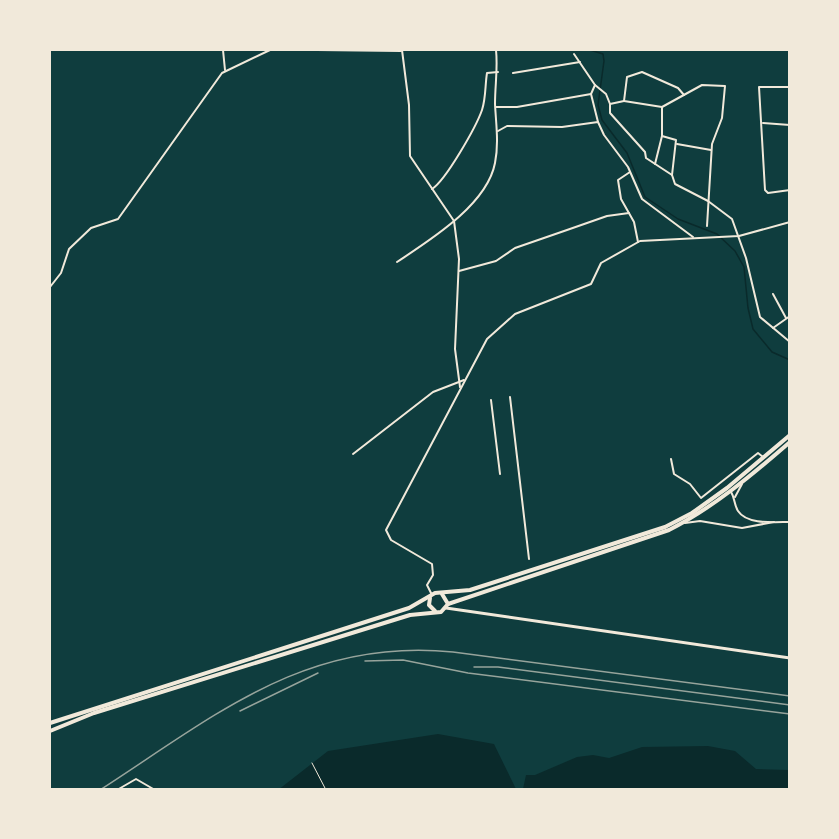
<svg xmlns="http://www.w3.org/2000/svg" width="839" height="839" font-family="'Playfair Display',serif">
<style>
.water{fill:#0a2a2b}
.lines{fill:none;stroke-linecap:round;stroke-linejoin:round}
.stream{stroke:#0a2a2b;stroke-width:1.5}
.path{stroke:#f1e9da;stroke-width:1}
.minor{stroke:#f1e9da;stroke-width:2}
.tertiary{stroke:#f1e9da;stroke-width:3}
.trunk{stroke:#f1e9da;stroke-width:4}
.rail{stroke:#97a49c;stroke-width:1.5}
</style>
<rect width="100%" height="100%" fill="#0f3d3e"/>
<g class="water">
<polygon points="438,734 494,744 516,789 278,790 328,751"/>
<polygon points="708,746 735,751 756,769 789,770 789,789 523,789 526,775 535,775 577,757 593,755 609,758 642,747"/>
</g>
<g class="lines">
<polyline class="stream" points="590,50 603,54 604,61 598,105 602,120 627,153 645,197 678,219 717,234 735,251 744,267 748,308 753,329 772,352 790,360"/>
<polyline class="path" points="312,763 326,790"/>
<g class="minor">
<polyline points="223,50 225,70"/>
<polyline points="317,50 401,51"/>
<polyline points="402,50 409,105 410,156 454,221 459,259 455,349 460,387"/>
<polyline points="574,54 595,85 606,94 610,104"/>
<polyline points="513,73 580,62"/>
<polyline points="595,85 591,94 598,122"/>
<polyline points="788,87 759,87 765,190 768,193 790,190"/>
<polyline points="624,101 610,104 610,113 645,152 646,158 672,175 675,184 708,201 732,219 746,258 760,317 790,342"/>
<polyline points="496,107 517,107 591,94"/>
<polyline points="662,107 702,85 725,86 722,118 712,144 707,226"/>
<polyline points="763,123 790,125"/>
<polyline points="498,131 507,126 562,127 598,122 604,135 628,167 642,199 693,237"/>
<polyline points="662,136 676,140 672,175"/>
<polyline points="677,144 711,150"/>
<polyline points="655,164 662,136 662,107 624,101 627,77 642,72 678,88 684,95"/>
<polyline points="630,172 618,180 621,199 634,222 638,242"/>
<path d="M432,189C446,180 476,127 482,110C486,98 485,85 487,73L498,72"/>
<path d="M397,262C430,240 487,205 495,163C499,143 496,124 495,104C495,85 498,68 496,50"/>
<polyline points="459,271 496,261 515,248 567,230 607,216 629,213"/>
<polyline points="50,287 61,273 69,249 91,228 118,219 222,73 270,50"/>
<polyline points="773,294 786,318"/>
<polyline points="773,328 790,316"/>
<polyline points="510,397 529,559"/>
<polyline points="491,400 500,474"/>
<polyline points="353,454 433,392 464,380"/>
<polyline points="671,459 674,474 690,484 701,498 758,453 763,457"/>
<path d="M731,492C735,498 734,505 738,511C747,525 775,522 790,522"/>
<polyline points="735,497 742,484"/>
<polyline points="685,523 700,521 742,528 774,522"/>
<polyline points="432,595 427,585 433,575 432,564 391,540 386,530 487,339 515,314 591,284 601,263 640,241 739,236 790,222"/>
<polyline points="117,790 136,779 155,790"/>
</g>
<polyline class="tertiary" points="446,608 790,658"/>
<g class="trunk">
<polyline points="430,598 429,605 435,611"/>
<path d="M448,604L669,530C714,507 752,475 790,442"/>
<polyline points="50,723 409,608 435,593 470,590 665,527 692,513 727,488 790,435"/>
<polyline points="50,731 94,713 410,615 441,612 448,604 442,594"/>
</g>
<g class="rail">
<polyline points="365,661 403,660 468,673 790,714"/>
<polyline points="474,667 498,667 790,705"/>
<polyline points="240,711 318,673"/>
<path d="M100,790C216,715 307,637 453,652L790,696"/>
</g>
</g>
<rect width="839" height="839" fill="none" stroke="#f1e9da" stroke-width="102"/>
</svg>
